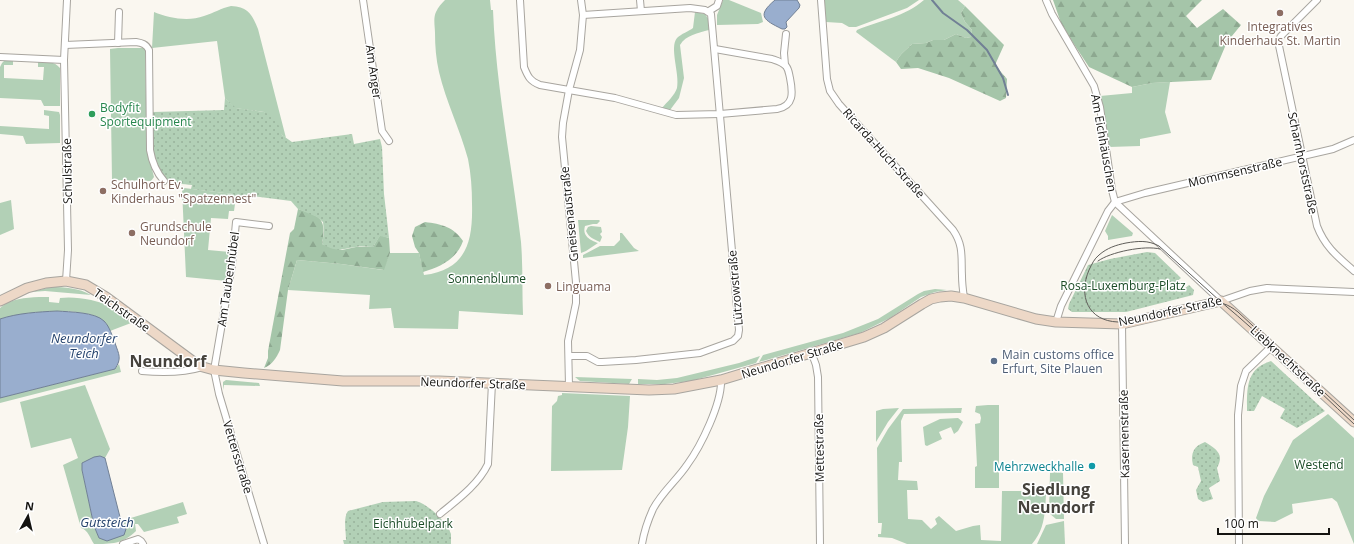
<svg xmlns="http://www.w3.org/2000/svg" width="1354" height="544" font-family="'Open Sans',sans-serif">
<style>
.green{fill:#b2d0b6}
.forest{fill:url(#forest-firs)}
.park{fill:url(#park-dots)}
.water{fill:#99aece;stroke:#718095}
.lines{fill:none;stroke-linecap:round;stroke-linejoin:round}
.stream{stroke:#718095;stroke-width:2}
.street-casing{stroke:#a8a59f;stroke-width:8}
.secondary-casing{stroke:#a8a59f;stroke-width:11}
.street{stroke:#fff;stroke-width:6}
.secondary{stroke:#edd8c7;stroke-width:9}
.tram{stroke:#605e5a;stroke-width:1}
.education-dot{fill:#8d6e63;stroke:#fff;stroke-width:1.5}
.leisure-dot{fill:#2e9e5b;stroke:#fff;stroke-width:1.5}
.service-dot{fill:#5c6f8a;stroke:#fff;stroke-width:1.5}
.culture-dot{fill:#0f9aa8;stroke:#fff;stroke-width:1.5}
.labels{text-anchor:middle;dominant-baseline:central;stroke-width:3;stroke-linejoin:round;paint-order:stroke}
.education-label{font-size:12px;fill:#785e54;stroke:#fff;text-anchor:start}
.street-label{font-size:12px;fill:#141310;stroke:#fff}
.leisure-label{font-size:12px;fill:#27864d;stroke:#fff;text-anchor:start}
.park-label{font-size:12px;fill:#1a4b26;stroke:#fff}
.service-label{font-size:12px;fill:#4e5e75;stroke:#fff;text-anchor:start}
.culture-label{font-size:12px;fill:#0d838f;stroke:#fff;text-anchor:end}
.water-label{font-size:13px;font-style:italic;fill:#26446e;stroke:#fff}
.district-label{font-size:16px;font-weight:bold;fill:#45423c;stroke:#fff}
</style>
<defs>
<pattern id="forest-firs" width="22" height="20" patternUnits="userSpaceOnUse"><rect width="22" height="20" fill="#a5c5a9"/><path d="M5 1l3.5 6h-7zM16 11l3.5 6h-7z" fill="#8da890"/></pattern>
<pattern id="park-dots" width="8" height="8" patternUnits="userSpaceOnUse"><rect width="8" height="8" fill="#b2d0b6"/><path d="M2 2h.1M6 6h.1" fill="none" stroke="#98b29b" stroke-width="1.8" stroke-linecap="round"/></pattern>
</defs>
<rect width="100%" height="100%" fill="#faf7f0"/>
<g class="green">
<path d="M445,0H490L491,10H493C496,88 512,165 521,242C523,266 522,291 523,315L459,311L458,329L394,328L391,308L369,309L370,295L288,290L297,260L341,264L383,270L390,253H419L424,275C466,270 473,242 472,204C472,189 471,174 468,159C460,129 446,102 439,72C436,59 435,46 435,33C435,27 433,18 436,12C438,7 442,3 445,0Z"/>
<polygon points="723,0 729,0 761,13 763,22 758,24 717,25 717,15"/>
<polygon points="824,0 919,0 907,8 856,27 849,27 842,23 826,22"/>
<path d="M924,0H958L965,6L961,13L965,22L972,30L971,37L966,38L956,34L944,40H933L926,43L912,44C906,50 900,54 896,62L856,32L857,30C879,21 906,16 924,0Z"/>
<path d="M231,6C248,7 252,14 258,29L286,138L282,135L264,112L235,108L225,98L217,41L152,48L154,12C169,18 188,22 204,16C214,13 221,8 231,6Z"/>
<path d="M695,12L705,14L709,20V30C698,33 686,35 680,45L684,78L679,98L670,110L662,108C667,102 675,95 677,88C680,74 669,47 677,38C681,34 689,31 693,28Z"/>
<polygon points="118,48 145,48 147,150 154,177 151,181 112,180 110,49"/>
<path d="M5,60L13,61V65H4V78L43,80L44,67H38V61C47,62 54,61 60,68V106H44L41,100L0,98V67L2,63Z"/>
<polygon points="1170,82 1165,112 1171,133 1140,139 1140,146 1109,147 1103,106 1100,96 1132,93 1132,87 1152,83"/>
<polygon points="44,110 59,112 60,115 60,143 26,144 23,136 0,134 0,126 49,129 49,116 44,115"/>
<polygon points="184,188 233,194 236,197 234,211 229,211 228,219 211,218 208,250 230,252 227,281 186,277 182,189"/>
<polygon points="11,200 14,229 0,235 0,203"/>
<polygon points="1112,215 1133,233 1132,236 1108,240 1108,236 1105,231"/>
<path d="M578,220H599L600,221L597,224H593L585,226C582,236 590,240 598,243L586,251L581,253Z"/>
<path d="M591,226L601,227L602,232L600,234L602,237L600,242C594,239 589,238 586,231L588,227Z"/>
<polygon points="620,233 622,233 634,248 639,251 583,258 583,255 600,246 614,246 620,240"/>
<path d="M51,287C65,287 79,288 91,295L45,291L31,292Z"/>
<polygon points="935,289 947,290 935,292 921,297 890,318 860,333 759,362 763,355 843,333 878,319 918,294 924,291"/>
<path d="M39,297H49V302L59,303L60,298C76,296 97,300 112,307C119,310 125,318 131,323L110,331C108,328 106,323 104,321C86,305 21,312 0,319V308C11,298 25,298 39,297Z"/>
<polygon points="760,356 756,363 691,381 665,384 638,384 638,379 657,380 677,378 739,363"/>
<polygon points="119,364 121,372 0,403 0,398 115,369"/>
<polygon points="575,377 632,379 629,384 580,381"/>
<polygon points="226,380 259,383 260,386 224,385 223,390 223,382"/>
<path d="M85,385L110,449L105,458L100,456L82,470L94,526L99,538L125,525L121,521L183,502L187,514L177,517L179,523L144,532L138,524H135L136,531C123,544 111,544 94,544C90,538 88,530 81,528L63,465L78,458L71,438L31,448L20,402Z"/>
<polygon points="562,393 630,396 628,427 622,470 551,471 552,406 557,401 558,396 562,395"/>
<polygon points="988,405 999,405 999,488 975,488 975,467 977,466 975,424 980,423 981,418 980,414 975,412 976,406"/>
<polygon points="899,408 888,422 876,442 876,411 883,409"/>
<path d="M962,408L961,413H957L904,414L901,421L902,462H899L898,480L917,481L918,490H907L908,519L922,520L931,529L937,524L935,519L939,516L956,531L973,526L980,525L981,540L1001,541L1002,491H1029L1030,493L1046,494C1045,512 1045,529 1032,544H907L892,538L878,537V534H881L882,523H878L877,448L888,429L903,409Z"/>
<polygon points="1328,414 1354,438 1354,544 1337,502 1332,498 1292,504 1293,513 1275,522 1258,521 1256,518 1264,496 1293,440"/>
<polygon points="958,418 963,422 958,431 954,434 951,427 939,432 942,439 927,446 925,445 923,427 940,419"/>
<polygon points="1057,472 1063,473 1064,519 1056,519 1049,513 1050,473"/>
<polygon points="1064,521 1065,544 1037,544 1046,525"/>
</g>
<g class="forest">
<polygon points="1053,0 1202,0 1186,16 1197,28 1223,9 1241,25 1227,42 1211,80 1152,83 1132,87 1089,67 1062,26"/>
<path d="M965,6L1004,45L995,65L1007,79L1006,98L1000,101L949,78L918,68L901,69L896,62C900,54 906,50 912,44L926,43L933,40H944L956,34L966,38L971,37L972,30L965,22L961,13Z"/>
<path d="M298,209C320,216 327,218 322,244L342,250L356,247H373L380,235L389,238L390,253L384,270L341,264L297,260L288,290L280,350C276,358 273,364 264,368L268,358V351L290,233L294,229Z"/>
<path d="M425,222C441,224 454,227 463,241C457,259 440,267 423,272L419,253L415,247L412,236L415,227Z"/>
</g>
<g class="park">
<path d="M225,98L236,108L264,112L276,118L282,135L292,142L352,134L354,144L380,139L382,147L384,194L389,238L380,236L373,247C367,247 362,246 356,247C340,249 339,253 322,244L324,232L323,222L317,217L298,209L291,201L244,195L236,197L233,194L191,189L192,185C184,184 171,184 165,179C149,167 152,130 153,112L224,110Z"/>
<polygon points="1147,252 1155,253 1181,278 1175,283 1183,290 1189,285 1194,290 1193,295 1126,312 1072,312 1068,309 1069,304 1088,265 1110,259"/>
<path d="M1271,361L1325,411L1297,428L1280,418L1285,409L1262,396L1254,411H1247C1247,387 1246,369 1271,361Z"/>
<path d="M1205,442C1216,449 1225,454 1217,468L1220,481L1209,488L1213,499L1203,502L1198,499L1196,490L1201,481L1198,467L1193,465C1190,453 1194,446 1205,442Z"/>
<path d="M416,501C428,504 447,522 451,534C451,537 451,541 451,544H344L343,540H346C346,531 343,518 348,511L383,502Z"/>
</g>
<g class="water">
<path d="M775,0H797L800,5L799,8L786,22L787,27L785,29H782C764,20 756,16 775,0Z"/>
<path d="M57,311C70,312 95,312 104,321C110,327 112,336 115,343C119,355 122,358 115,369L0,398V319C18,313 38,312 57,311Z"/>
<polygon points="100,456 105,458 121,521 126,529 124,535 107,541 99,538 94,526 82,470 82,463 94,457"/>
</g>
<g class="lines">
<polyline class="stream" points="932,0 943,13 967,30 987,50 1003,78 1008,95"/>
<g class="street-casing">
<g id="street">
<polyline points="363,0 382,131 389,141"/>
<path d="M520,0L524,67C528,77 530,81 540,85L615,98L676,115L720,114L777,109C794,106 793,93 790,78C789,74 789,70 786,66C782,62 778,61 772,59L715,49"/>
<polyline points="640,0 641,11"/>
<path d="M821,0L827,79L830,91L839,104L953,230C964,246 961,258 962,276C962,283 963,291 964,298"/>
<polyline points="1046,0 1052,14 1094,86 1100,107 1112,190 1115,202"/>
<path d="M1317,0L1281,36L1278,41L1317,226C1325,247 1338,257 1354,271"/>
<polyline points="709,11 717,6 719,0"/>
<polyline points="118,43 119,12"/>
<path d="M65,45L136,42C142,43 146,44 149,50L150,150C152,162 156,172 164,181"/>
<polyline points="0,57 64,60"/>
<polyline points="785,65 784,53 786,34"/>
<polyline points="1115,202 1221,301 1250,291 1267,288 1354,292"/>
<polyline points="66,281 68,250 64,60 67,0"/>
<polyline points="1056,322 1061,306 1108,211 1115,202 1145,193 1333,149 1354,140"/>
<polyline points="1122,324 1125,544"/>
<polyline points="812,354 816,365 818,377 820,544"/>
<polyline points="569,356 587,356 598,362 602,362 636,360 700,353 733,341 738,336 739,330 711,14 705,10 690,8 583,15"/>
<path d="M142,371C163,373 183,373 203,367"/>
<polyline points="569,386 568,341 576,303 576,282 562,137 563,123 569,90 580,50 583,15 581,0"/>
<path d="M440,514C457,500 478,485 488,464L492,383"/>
<polyline points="123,544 138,539 141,541 143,544"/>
<polyline points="264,544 219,394 214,370 232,265 236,222 269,226"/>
<path d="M642,544C644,532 648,520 653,509C662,492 677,480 687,465C701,446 722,403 721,380"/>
<polyline points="1239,544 1238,415 1241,386 1246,371 1272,346"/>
</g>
</g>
<g class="secondary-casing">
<polyline id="secondary" points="0,301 27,288 46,283 66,281 86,285 106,297 194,362 203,367 214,370 244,373 343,381 439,381 649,390 674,389 721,380 864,337 884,328 922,304 931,299 940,297 951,296 964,298 1036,319 1056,322 1122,324 1221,301 1354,422"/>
</g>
<use href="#street" class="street"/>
<use href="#secondary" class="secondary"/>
<g class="tram">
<path d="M1098,261C1110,252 1145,245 1160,249"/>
<path d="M1354,420L1238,312C1228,304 1220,301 1207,303C1188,307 1170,312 1151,317C1140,319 1129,323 1118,322C1088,321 1078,296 1089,270C1092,264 1094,259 1099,255C1107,248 1116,245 1126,243C1138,241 1148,240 1159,246L1220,301C1267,340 1310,383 1354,424"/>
</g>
</g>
<g class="education-dot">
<circle cx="1280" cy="13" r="4"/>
<circle cx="103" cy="191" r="4"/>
<circle cx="132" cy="233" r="4"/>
<circle cx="548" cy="286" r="4"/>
</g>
<circle class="leisure-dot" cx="92" cy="114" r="4"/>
<circle class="service-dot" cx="994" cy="361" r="4"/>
<circle class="culture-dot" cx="1092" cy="466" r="4"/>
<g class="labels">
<g class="education-label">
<text x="1280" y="26" text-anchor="middle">Integratives<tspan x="1280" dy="14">Kinderhaus St. Martin</tspan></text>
<text x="111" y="184">Schulhort Ev.<tspan x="111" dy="14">Kinderhaus "Spatzennest"</tspan></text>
<text x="140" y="226">Grundschule<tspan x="140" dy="14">Neundorf</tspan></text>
<text x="556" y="286">Linguama</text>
</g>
<g class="street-label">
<text transform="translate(374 72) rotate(82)">Am Anger</text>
<text transform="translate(1104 143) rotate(80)">Am Eichhäuschen</text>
<text transform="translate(884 153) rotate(48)">Ricarda-Huch-Straße</text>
<text transform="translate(1303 163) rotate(78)">Scharnhorststraße</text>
<text transform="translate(67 171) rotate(-91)">Schulstraße</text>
<text transform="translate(1235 172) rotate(-13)">Mommsenstraße</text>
<text transform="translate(569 214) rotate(-96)">Gneisenaustraße</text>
<text transform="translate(228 279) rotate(-82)">Am Taubenhübel</text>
<text transform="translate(735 288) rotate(-95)">Lützowstraße</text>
<text transform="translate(122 310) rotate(35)">Teichstraße</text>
<text transform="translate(1170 311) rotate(-12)">Neundorfer Straße</text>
<text transform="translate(792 359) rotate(-17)">Neundorfer Straße</text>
<text transform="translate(1288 361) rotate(43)">Liebknechtstraße</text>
<text transform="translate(473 383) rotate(2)">Neundorfer Straße</text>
<text transform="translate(1124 434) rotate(-91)">Kasernenstraße</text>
<text transform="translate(819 448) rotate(-91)">Mettestraße</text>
<text transform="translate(238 457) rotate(73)">Vettersstraße</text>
</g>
<g class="leisure-label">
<text x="100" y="107">Bodyfit<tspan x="100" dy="14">Sportequipment</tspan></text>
</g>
<g class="park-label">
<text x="487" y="278">Sonnenblume</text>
<text x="1123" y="285">Rosa-Luxemburg-Platz</text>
<text x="1319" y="464">Westend</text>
<text x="413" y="523">Eichhübelpark</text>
</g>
<g class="service-label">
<text x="1002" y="354">Main customs office<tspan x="1002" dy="14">Erfurt, Site Plauen</tspan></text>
</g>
<g class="culture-label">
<text x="1084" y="466">Mehrzweckhalle</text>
</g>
<g class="water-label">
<text x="84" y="338">Neundorfer<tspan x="84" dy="15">Teich</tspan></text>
<text x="107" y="522">Gutsteich</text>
</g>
<g class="district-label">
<text x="168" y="361">Neundorf</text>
<text x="1056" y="489">Siedlung<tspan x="1056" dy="18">Neundorf</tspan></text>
</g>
</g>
<g transform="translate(28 516) rotate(8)" stroke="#ffffff" stroke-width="3" paint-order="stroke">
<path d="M0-3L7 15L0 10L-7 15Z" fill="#141310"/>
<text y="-6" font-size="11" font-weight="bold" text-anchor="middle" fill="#141310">N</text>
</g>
<path d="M1218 528v6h111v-6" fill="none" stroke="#141310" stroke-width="2"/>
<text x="1224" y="528" font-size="12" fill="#141310" stroke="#ffffff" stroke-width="3" paint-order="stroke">100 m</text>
</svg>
